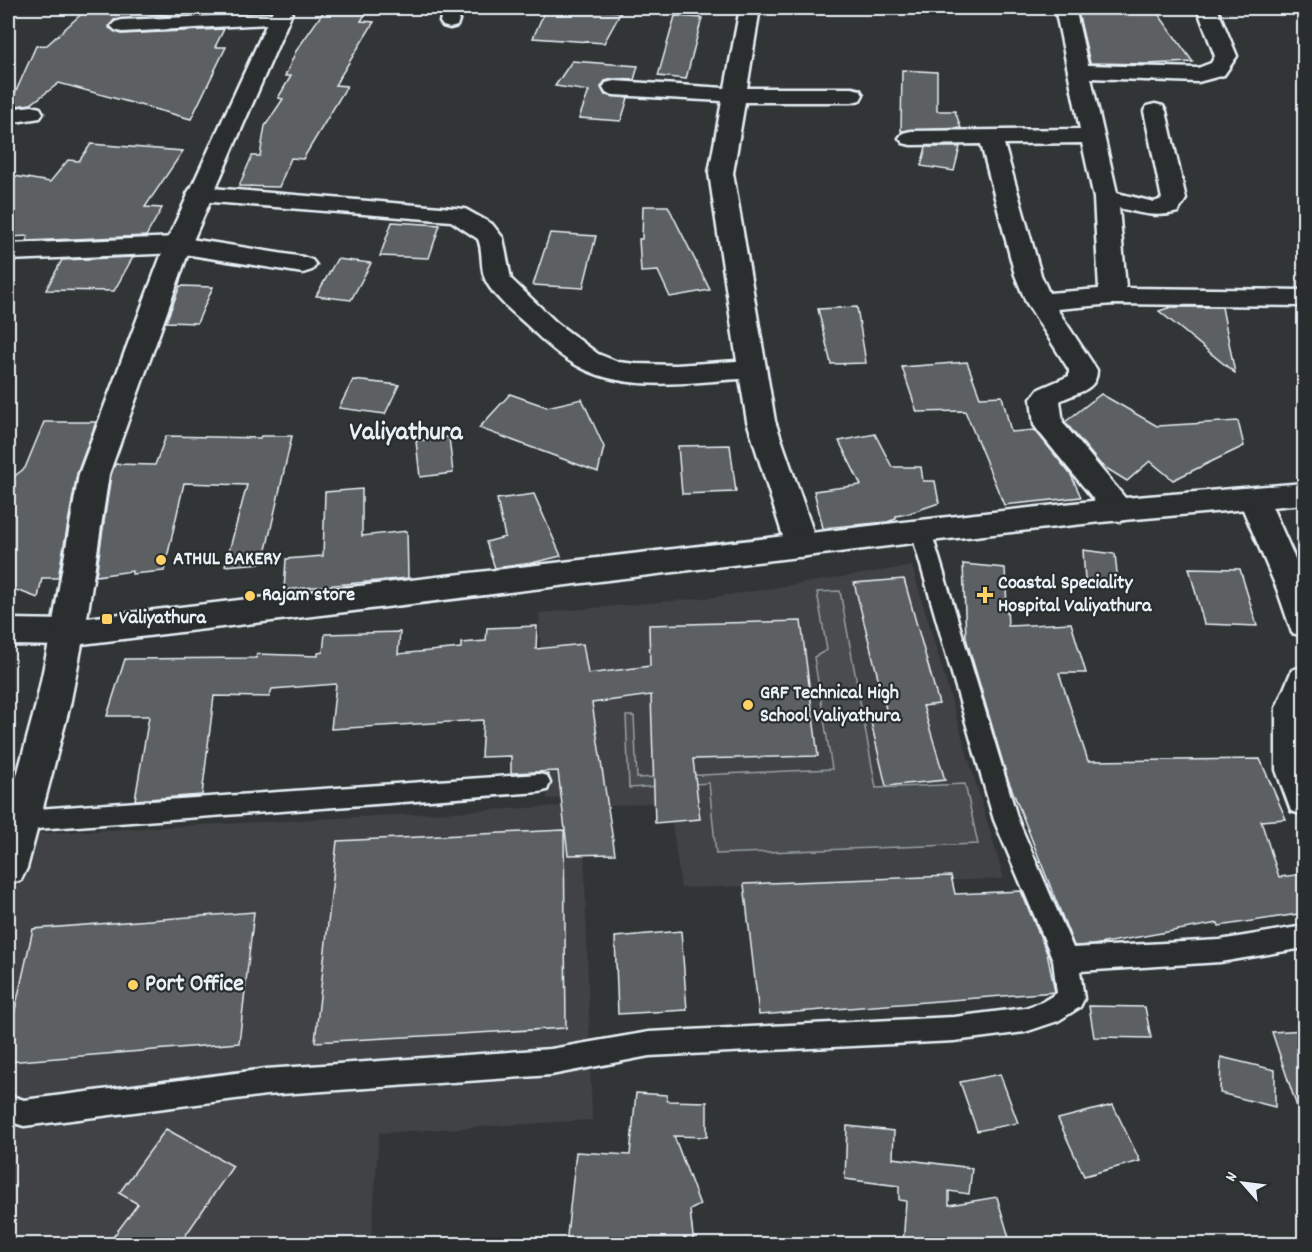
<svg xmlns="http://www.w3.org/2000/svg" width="1312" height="1252" font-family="Dekko,sans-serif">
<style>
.built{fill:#3f4244}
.green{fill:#494d4f;stroke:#989fa4;stroke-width:1.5}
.building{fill:#5c6063;stroke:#e8f1f8;stroke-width:1.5}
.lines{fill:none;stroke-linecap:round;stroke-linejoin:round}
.service-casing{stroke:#e8f1f8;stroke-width:5}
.minor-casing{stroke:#e8f1f8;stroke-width:5}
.secondary-casing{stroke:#e8f1f8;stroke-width:5}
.service{fill:#2a2d2e;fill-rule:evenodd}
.minor{fill:#2a2d2e;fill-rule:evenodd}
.secondary{fill:#2a2d2e;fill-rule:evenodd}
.poi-dot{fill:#ffd166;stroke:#2a2d2e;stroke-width:2}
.labels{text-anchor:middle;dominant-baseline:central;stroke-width:4.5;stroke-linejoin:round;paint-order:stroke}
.poi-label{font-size:20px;font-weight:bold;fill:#e8f1f8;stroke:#2a2d2e;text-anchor:start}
.near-poi-label{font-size:24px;font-weight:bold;fill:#e8f1f8;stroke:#2a2d2e;text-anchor:start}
.district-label{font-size:26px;font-weight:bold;fill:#e8f1f8;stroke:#2a2d2e}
</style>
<rect width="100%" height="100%" fill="#323536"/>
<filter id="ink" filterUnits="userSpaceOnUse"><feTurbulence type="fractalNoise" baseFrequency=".0167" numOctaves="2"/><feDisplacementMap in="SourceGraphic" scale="12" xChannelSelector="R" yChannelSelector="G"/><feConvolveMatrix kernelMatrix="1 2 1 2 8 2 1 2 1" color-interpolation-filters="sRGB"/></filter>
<g filter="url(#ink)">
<g class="built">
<polygon points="912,566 1004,879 681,888 669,801 601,807 597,797 547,799 539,613 715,597"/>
<polygon points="583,805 592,1120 379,1133 371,1244 8,1244 8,923 31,834"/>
</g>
<polygon class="green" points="840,591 876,788 965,784 978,844 716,854 709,783 629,788 626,716 634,716 637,778 832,769 814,657 827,650 817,592"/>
<g class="building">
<polygon points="88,8 110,8 172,16 114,20 109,28 121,34 224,29 215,47 226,47 191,119 59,83 31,104 9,107 36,46 47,45"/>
<polygon points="196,8 235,8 232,13 192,15"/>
<polygon points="326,8 369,8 361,21 374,22 335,85 347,86 303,159 291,158 279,187 239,186 252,156 260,156 265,126 283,99 278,98 291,76 285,76 296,51"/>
<polygon points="546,8 585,8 621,12 604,43 533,38"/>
<polygon points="1077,8 1154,8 1193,62 1147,64 1090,63"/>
<polygon points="675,16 702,18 686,79 658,76"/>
<polygon points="572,61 638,66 634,80 613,79 605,81 601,87 605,95 628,98 621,121 579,118 589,91 555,86"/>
<polygon points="902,70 937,72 937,111 955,111 961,128 901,131"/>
<polygon points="91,144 183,151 145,207 162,208 146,236 27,241 28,236 8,237 8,175 50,182 68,160 79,161"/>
<polygon points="926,147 960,147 954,171 921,166"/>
<polygon points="643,206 668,206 710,290 670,297 658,271 641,272 639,239 642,239"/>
<polygon points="392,222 440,225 429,258 380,256"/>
<polygon points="550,233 596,236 583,288 533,285"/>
<polygon points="133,257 114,291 46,290 62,260"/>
<polygon points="337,259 371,263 351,300 316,296"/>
<polygon points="180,286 213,287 197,323 166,322"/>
<polygon points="857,307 866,363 831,364 818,309"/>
<polygon points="1171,307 1222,307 1235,373 1159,311"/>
<polygon points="967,362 980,397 1002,396 1011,432 1035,430 1071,475 1081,497 1004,505 965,411 917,412 902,367"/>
<polygon points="353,380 399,385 385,414 339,408"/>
<polygon points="510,394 547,407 582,399 604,447 598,472 479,428"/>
<polygon points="1101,394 1157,426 1238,421 1244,446 1173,480 1150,461 1127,481 1101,465 1065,422"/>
<polygon points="44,422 96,422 77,474 58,578 42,578 38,598 8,587 8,481 25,468"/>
<polygon points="875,434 892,467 921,467 923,481 935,481 939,503 907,514 896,516 896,519 887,522 823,528 814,491 861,485 839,441"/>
<polygon points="166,436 260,438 261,436 292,436 263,563 225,566 247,485 184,483 164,571 132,574 132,571 96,576 111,475 115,464 155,465"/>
<polygon points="449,437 453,473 420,477 416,441"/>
<polygon points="730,445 736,492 682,494 678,446"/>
<polygon points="362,489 362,536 407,531 408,578 284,590 286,559 323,556 325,492"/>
<polygon points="534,494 561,556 532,563 495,568 486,542 505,537 497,499"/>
<polygon points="1083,550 1115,554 1118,583 1085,580"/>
<polygon points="963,564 1005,568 1008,626 1071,623 1086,673 1059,673 1088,761 1260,759 1286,819 1261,821 1279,877 1305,874 1305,913 1219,926 1218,923 1093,945 1074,946 1007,777 966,638"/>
<polygon points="1189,568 1240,569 1257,626 1204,624"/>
<polygon points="904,579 939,704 923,706 945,780 886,786 869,714 887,713 854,583"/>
<polygon points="801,621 818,756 693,759 700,819 655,823 651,695 592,703 615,854 568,855 558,771 511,773 511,756 481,757 483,720 331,729 336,684 272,689 269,697 214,696 202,795 135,800 149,716 107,716 125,659 256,658 257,654 318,656 318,653 323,652 325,634 400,632 398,654 461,648 461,643 486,641 487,628 537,626 536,649 583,644 588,674 650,666 649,625"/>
<polygon points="564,830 566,1028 315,1042 337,841"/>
<polygon points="951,876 955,894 1021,891 1047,953 1055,992 759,1015 744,884"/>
<polygon points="254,912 239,1043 8,1062 8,1041 33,929"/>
<polygon points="681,931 687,1010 618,1014 615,937"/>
<polygon points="1089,1006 1145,1007 1151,1038 1094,1037"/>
<polygon points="1305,1030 1305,1112 1299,1113 1272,1032"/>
<polygon points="1221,1057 1275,1070 1275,1107 1220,1093"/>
<polygon points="1000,1074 1018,1123 977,1131 960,1082"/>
<polygon points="636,1093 667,1095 667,1101 707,1102 707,1137 674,1136 700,1205 690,1210 694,1245 566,1245 576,1152 630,1155"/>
<polygon points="1113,1105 1140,1161 1084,1176 1058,1119"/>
<polygon points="847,1126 894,1131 893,1158 972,1168 969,1194 949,1191 949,1205 997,1197 1010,1241 991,1245 903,1245 906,1201 899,1200 899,1186 845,1179"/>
<polygon points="166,1129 233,1166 179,1245 107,1245 138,1204 119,1193"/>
</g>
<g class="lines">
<g class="service-casing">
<g id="service">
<polygon points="921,524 928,526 931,531 1018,820 1073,948 1220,940 1304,926 1304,948 1220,962 1080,971 1084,999 1080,1007 1058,1021 1025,1032 954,1041 649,1056 551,1075 266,1095 24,1126 8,1121 8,1095 24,1100 266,1069 551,1049 649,1032 954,1017 1025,1008 1042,1002 1057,993 1053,960 994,820 911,531 914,526"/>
<polygon points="539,774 547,776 550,783 547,790 539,792 23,830 15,827 11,820 15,813 23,810"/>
</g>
</g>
<g class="minor-casing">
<g id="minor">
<polygon points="443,8 463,8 457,26 450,28 443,26 440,22"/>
<path d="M740,8H760L747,88H852L860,90L863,95L860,100L852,102H745L733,173L775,421L818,546L813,554L802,557L791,554L786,546L747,421L740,379C688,382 626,393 578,366C559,356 543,341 528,326C515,314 496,299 487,283C479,269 484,253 478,239L451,221L199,201L190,199L187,194L190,189L199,187L465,209L492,224L503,238L511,279L557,323L598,354L618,362L636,364L676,365L737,361L709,173L722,101L614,95L606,93L603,88L606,83L614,81L725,88Z"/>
<path d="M1055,8H1075L1088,65L1198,68L1211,63L1215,56L1197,8H1217L1237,56L1224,75L1198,82L1091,78L1117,193L1154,202L1162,199L1144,111L1147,106L1155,104L1163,106L1166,111L1186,199L1178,212C1156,218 1140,213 1119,208L1126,288L1304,290V306L1113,304L1057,309L1097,370C1097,392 1075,392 1060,401L1063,423L1135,510L1131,518L1120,521L1109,518L1039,432L1034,425L1031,399L1039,389L1069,376V370L1026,302L1015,275L981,144L911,145L903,143L899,138L903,133L911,131L1080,129ZM1082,143L1094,198L1099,289L1049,293L1041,275L1004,144Z"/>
<polygon points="279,13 286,15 289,19 286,23 122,32 115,30 111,26 115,22 122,20"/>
<polygon points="32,106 40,108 43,113 40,118 8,123 8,109"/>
<polygon points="178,237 303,257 312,260 316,265 312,270 303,273 178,253 8,260 8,244"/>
<polygon points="1254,489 1265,492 1269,500 1304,579 1304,636 1292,633 1277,589 1239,500 1243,492"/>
<polygon points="8,619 68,620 80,624 85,633 80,642 68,646 8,645"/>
<polygon points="1304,666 1304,815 1291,811 1276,770 1276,708 1292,670"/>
</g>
</g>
<g class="secondary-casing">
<polygon id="secondary" points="274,8 294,8 191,245 109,474 87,618 921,520 1101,500 1304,483 1304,504 1101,522 921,542 82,644 70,705 27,868 21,880 8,884 8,809 36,705 51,633 79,474 165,245"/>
</g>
<use href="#service" class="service"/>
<use href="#minor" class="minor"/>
<use href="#secondary" class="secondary"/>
</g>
</g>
<g class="poi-dot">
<circle cx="161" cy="560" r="6"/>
<path d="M982 586h6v6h6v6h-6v6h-6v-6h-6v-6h6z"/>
<circle cx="250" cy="596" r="6"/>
<rect x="101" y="613" width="12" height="12" rx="3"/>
<circle cx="748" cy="705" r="6"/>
<circle cx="133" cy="985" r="6"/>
</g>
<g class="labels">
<g class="poi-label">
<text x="173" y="560">ATHUL BAKERY</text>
<text x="998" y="584">Coastal Speciality<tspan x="998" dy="23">Hospital Valiyathura</tspan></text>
<text x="262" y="596">Rajam store</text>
<text x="119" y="619">Valiyathura</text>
<text x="760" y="694">GRF Technical High<tspan x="760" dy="23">School Valiyathura</tspan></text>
</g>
<g class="near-poi-label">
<text x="145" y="985">Port Office</text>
</g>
<g class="district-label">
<text x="406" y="433">Valiyathura</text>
</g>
</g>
<rect width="1312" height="1252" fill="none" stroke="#2a2d2e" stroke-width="30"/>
<rect x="15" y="15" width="1282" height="1222" fill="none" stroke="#e8f1f8" stroke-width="2" filter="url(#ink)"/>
<g transform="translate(1243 1183) rotate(298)" stroke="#2a2d2e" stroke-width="4.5" paint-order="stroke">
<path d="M0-4.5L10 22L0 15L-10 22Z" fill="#e8f1f8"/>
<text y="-9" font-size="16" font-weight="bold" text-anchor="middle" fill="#e8f1f8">N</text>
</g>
</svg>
